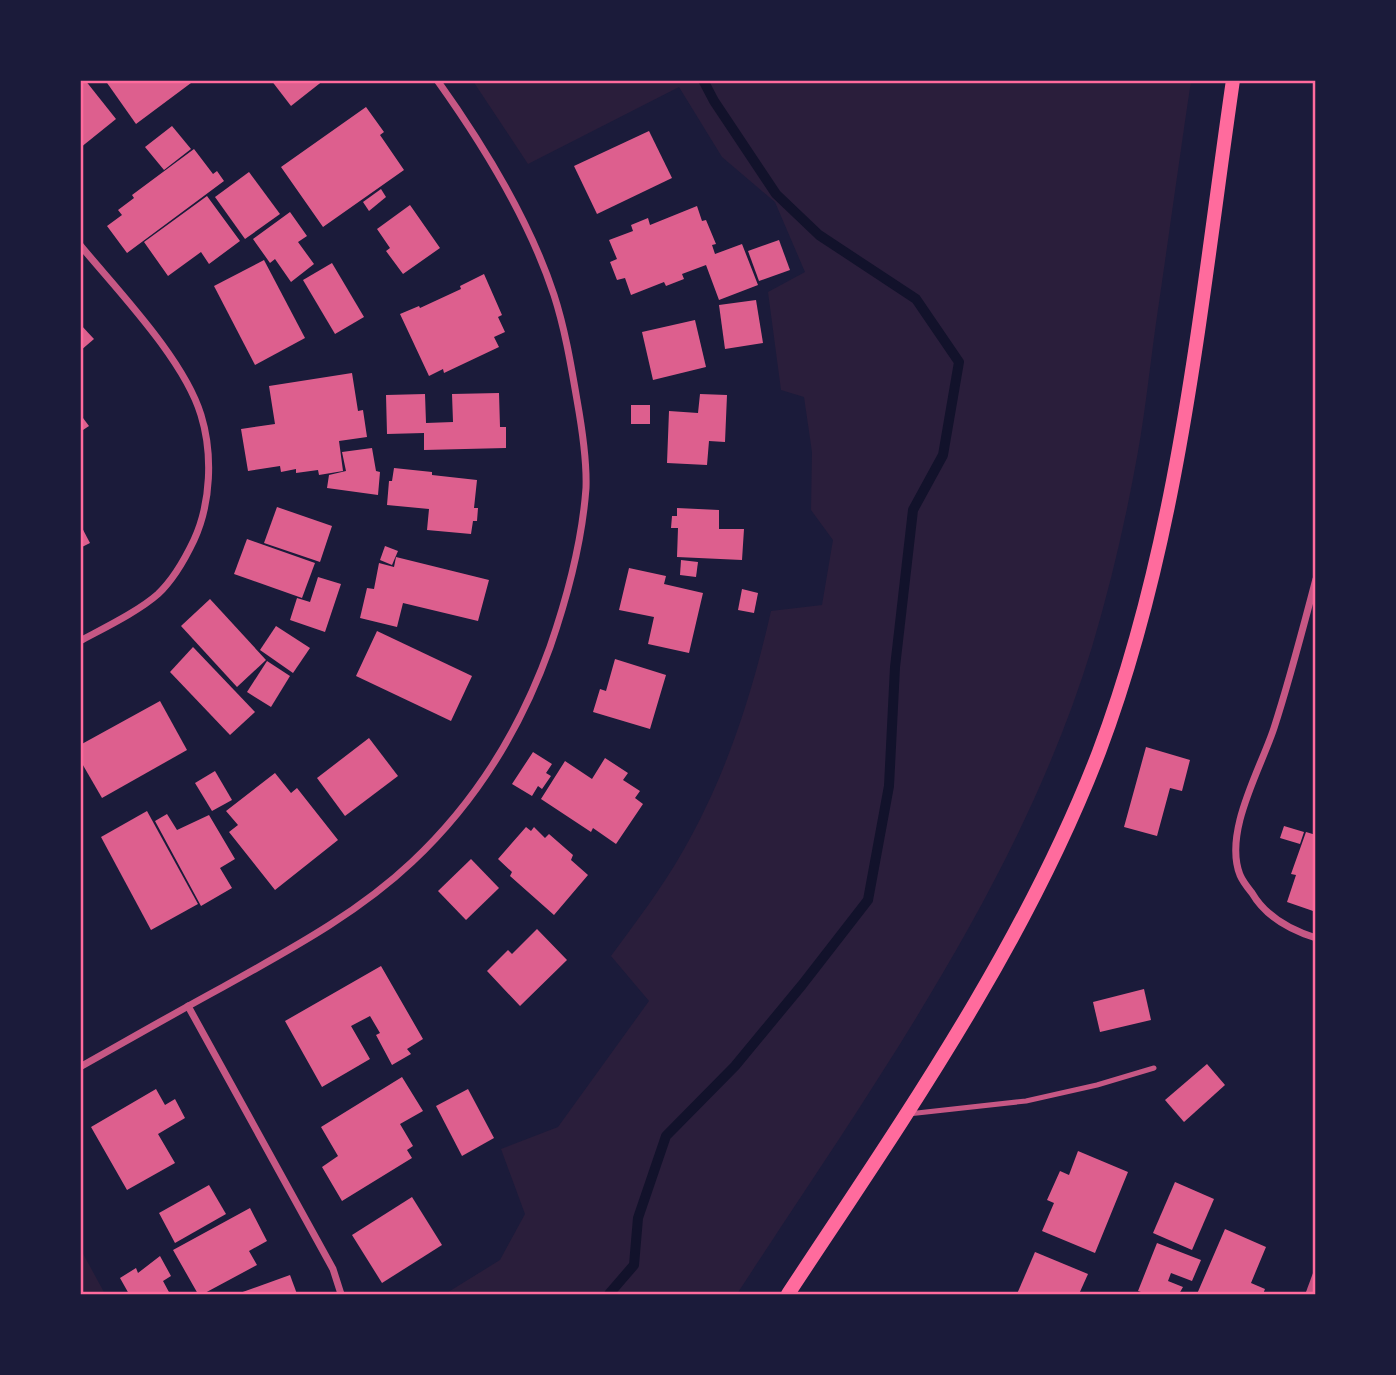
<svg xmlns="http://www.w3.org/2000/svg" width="1396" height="1375" font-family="Figtree,sans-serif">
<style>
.green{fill:#2a1e3b}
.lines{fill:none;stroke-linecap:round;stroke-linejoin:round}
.stream{stroke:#12122b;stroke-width:10}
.building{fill:#dd5f8e}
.service{stroke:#c65784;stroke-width:5}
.minor{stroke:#c65784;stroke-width:7}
.secondary{stroke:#ff6b9d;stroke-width:14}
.neatline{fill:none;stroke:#ff6b9d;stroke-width:2.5}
</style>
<rect width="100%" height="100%" fill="#1b1b3a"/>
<g class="green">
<path d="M473,81H1191C1179,161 1168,242 1156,323C1149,373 1144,424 1134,473C1123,532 1109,590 1092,647C1019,885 871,1088 737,1294H445L500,1260L525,1214L501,1149L558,1127L649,1001L611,956C636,922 662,888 683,851C726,776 752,695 771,611L822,605L833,540L811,510L812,452L804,397L781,390L768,292L805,272L775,202L722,157L679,87L528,164Z"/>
<polygon points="81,1250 105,1294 81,1294"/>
</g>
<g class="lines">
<polyline class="stream" points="609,1294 634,1265 638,1218 666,1136 735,1066 802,985 868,900 889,786 895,667 913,510 943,455 959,362 916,299 819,235 776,194 714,101 703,80"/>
</g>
<g class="building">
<polygon points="85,80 116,119 80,148 80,81"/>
<polygon points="105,80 195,80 136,124"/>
<polygon points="271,80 324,80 291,106"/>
<polygon points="366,107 384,132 380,135 404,170 323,227 281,167"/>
<polygon points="172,126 191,149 164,170 145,147"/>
<polygon points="649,131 672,178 597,214 574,166"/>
<polygon points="194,149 213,174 217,171 224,181 127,253 107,226 122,215 118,210 134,198 132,195"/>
<polygon points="249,172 280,214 245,239 215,197"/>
<polygon points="381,189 386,197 369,211 363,202"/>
<polygon points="207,196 240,241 209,264 201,252 168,276 144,242"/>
<polygon points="410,205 440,248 403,274 386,251 390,248 377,229"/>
<polygon points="697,206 702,221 706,220 716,244 712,245 715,254 742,244 758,285 719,300 706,265 682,274 684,279 666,286 664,282 631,295 625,278 617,280 610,262 617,259 609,240 633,231 631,225 648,218 650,225"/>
<polygon points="290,212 307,236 298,242 314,264 291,282 275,259 270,263 253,239"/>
<polygon points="779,240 790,270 759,281 748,251"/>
<polygon points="264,260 305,338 255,365 214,286"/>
<polygon points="332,263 364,317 335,334 303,280"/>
<polygon points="484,274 502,315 498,317 505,332 494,337 499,347 444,373 443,369 429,376 400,314 419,306 420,308 461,289 460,286"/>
<polygon points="756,300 763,343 725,349 719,305"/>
<polygon points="695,320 706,367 653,380 642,332"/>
<polygon points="80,324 94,339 80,351"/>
<polygon points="352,373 358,411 363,410 367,437 339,441 343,471 319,475 318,470 296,473 296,469 281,472 280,466 248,471 241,429 275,424 269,386"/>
<polygon points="499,393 500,427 506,427 506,448 424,450 424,433 387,434 386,395 425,394 426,423 453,422 452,394"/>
<polygon points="700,394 727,395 725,442 709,441 707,465 667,463 669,411 698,413"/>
<rect x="631" y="405" width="19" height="19"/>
<polygon points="80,414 89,426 80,432"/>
<polygon points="372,448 376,471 380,472 378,495 327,488 329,475 346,471 342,452"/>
<polygon points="394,468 432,472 432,475 477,480 474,508 478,508 477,521 473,521 471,534 427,530 429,509 387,505 389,481 392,481"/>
<polygon points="277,507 332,526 320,562 264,543"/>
<polygon points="677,508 719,510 719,529 744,529 742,560 677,557 678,528 671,528 672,516 677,516"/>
<polygon points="80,524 90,543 80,548"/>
<polygon points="247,539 315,563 302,598 234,574"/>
<polygon points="385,546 398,551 392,565 380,560"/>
<polygon points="396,557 489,580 478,621 403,603 397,627 360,618 367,588 374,589 379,563 394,567"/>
<polygon points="681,560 698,562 696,577 680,575"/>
<polygon points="629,568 666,576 664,584 703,593 689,653 648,644 654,617 619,610"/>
<polygon points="318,577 341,584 325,632 290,620 297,598 310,602"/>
<polygon points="742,589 758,593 754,613 738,610"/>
<polygon points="210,599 266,660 237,687 181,626"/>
<polygon points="276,626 310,648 293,673 260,650"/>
<polygon points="377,631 472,676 451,721 356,676"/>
<polygon points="193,647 255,712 230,735 170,672"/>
<polygon points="615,659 666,675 650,729 593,712 600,689 606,691"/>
<polygon points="267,661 290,676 271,707 247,692"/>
<polygon points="160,701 187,750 102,798 80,760 80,745"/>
<polygon points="369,738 398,776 345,816 317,778"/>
<polygon points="1146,747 1190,760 1182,791 1170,788 1157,836 1124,827"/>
<polygon points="533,752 552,764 546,773 551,776 542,789 538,786 532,796 512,784"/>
<polygon points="605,758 628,773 623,780 640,791 635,798 643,804 616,844 593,828 591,832 541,799 565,761 592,779"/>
<polygon points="215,771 232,800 212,811 195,783"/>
<polygon points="275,773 291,793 297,788 338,840 275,890 229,832 238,825 226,811"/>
<polygon points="147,811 198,904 151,930 101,837"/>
<polygon points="167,814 177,830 209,815 235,859 220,868 232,888 201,906 155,821"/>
<polygon points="1284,826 1304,832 1300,844 1280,838"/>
<polygon points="526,827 531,831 534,827 545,838 549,834 573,855 571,860 588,875 554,915 510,876 512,872 498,859"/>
<polygon points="1306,832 1316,835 1316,912 1287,902 1296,875 1291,874"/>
<polygon points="471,859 499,888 466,920 438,891"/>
<polygon points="537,929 567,960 520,1006 487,971 508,950 512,954"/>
<polygon points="381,966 423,1039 407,1049 411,1054 392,1065 376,1035 380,1033 370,1016 351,1026 370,1059 322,1087 285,1021"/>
<polygon points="1144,989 1151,1020 1100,1032 1093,1002"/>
<polygon points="1207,1064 1225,1085 1184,1122 1165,1100"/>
<polygon points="402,1077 423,1111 400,1124 413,1146 407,1150 412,1158 342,1201 322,1167 338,1156 321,1127"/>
<polygon points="156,1089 165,1105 175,1099 185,1118 158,1134 175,1163 127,1190 91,1127"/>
<polygon points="468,1089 494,1138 462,1156 436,1106"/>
<polygon points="1078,1151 1128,1172 1095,1253 1042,1231 1054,1203 1047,1200 1060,1171 1069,1175"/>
<polygon points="1175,1182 1214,1199 1192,1250 1153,1233"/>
<polygon points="209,1185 226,1214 175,1243 159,1213"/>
<polygon points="412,1197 442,1245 382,1283 352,1235"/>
<polygon points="250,1208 267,1241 249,1251 257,1265 203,1294 198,1294 173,1250"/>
<polygon points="1225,1229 1266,1247 1251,1283 1265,1289 1263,1294 1197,1294"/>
<polygon points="1157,1243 1201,1260 1192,1281 1171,1273 1168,1281 1183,1287 1179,1294 1147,1294 1138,1291"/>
<polygon points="1035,1252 1088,1274 1079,1294 1017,1294"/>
<polygon points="160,1256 171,1276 163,1281 170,1294 129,1294 120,1278 136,1268 138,1273"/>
<polygon points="290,1275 297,1294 237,1294"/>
</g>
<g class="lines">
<polyline class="service" points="908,1114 1026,1101 1097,1085 1154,1068"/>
<g class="minor">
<path d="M80,245C118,291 184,359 201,415C213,454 211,503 194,540C185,559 174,579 158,594C139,611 104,628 80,641"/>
<path d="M1316,579C1303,628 1290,679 1274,728C1261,768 1223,832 1240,875C1243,882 1248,888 1252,893C1266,917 1290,930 1316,938"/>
<polyline points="188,1006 333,1269 341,1294"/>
<path d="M80,1067C128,1040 175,1013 223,987C289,950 357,914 412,862C475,803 521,728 550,647C568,595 582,543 586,488C587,459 582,428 577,400C571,365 565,329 554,295C530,222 482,143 437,80"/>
<polyline points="1309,1294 1316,1275"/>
</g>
<path class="secondary" d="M788,1294C902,1121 1024,947 1099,752C1180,537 1200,306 1233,80"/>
</g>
<rect width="1396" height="1375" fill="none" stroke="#1b1b3a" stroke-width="164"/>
<rect x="82" y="82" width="1232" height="1211" class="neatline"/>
</svg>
